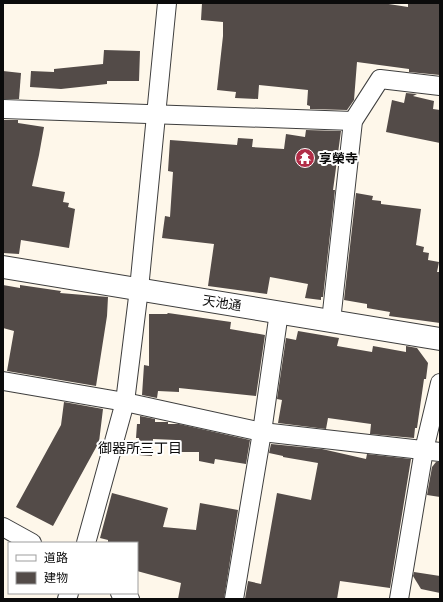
<svg xmlns="http://www.w3.org/2000/svg" width="443" height="602" font-family="'Zilla Slab','Noto Sans JP',serif">
<style>
.building{fill:#534b48}
.lines{fill:none;stroke-linecap:round;stroke-linejoin:round}
.minor-casing{stroke:#3e3e3e;stroke-width:20}
.tertiary-casing{stroke:#3e3e3e;stroke-width:24}
.minor{stroke:#fff;stroke-width:18}
.tertiary{stroke:#fff;stroke-width:22}
.labels{text-anchor:middle;dominant-baseline:central;stroke-width:4;stroke-linejoin:round;paint-order:stroke}
.poi-label{font-size:13px;font-weight:bold;fill:#0b0b0b;stroke:#fff;text-anchor:start}
.street-label{font-size:13px;fill:#0b0b0b;stroke:#fff}
.neighbourhood-label{font-size:14px;fill:#0b0b0b;stroke:#fff}
</style>
<rect width="100%" height="100%" fill="#fef7ea"/>
<g class="building">
<polygon points="202,3 382,3 408,7 408,3 440,3 440,75 409,72 409,69 357,62 354,100 347,110 310,109 310,106 307,105 308,90 259,85 258,99 235,98 236,92 217,90 223,36 223,22 201,20"/>
<polygon points="104,50 140,51 139,81 107,81 107,84 61,89 30,87 31,71 54,72 54,69 103,64"/>
<polygon points="3,71 21,73 19,99 3,99"/>
<polygon points="406,93 417,94 413,96 434,101 433,109 440,110 440,143 386,132 392,100 404,103"/>
<polygon points="3,120 18,120 18,123 44,127 39,155 32,186 65,192 63,202 69,203 68,207 75,209 69,248 21,240 19,254 3,253"/>
<polygon points="306,130 341,131 333,190 335,190 323,297 321,297 321,300 305,298 308,284 270,277 267,294 208,286 214,244 162,238 165,216 170,217 173,172 168,171 170,140 237,145 238,138 253,139 252,147 284,149 286,134 305,137"/>
<polygon points="356,193 373,196 372,200 381,201 381,204 421,209 416,245 424,247 423,252 429,253 428,260 439,262 437,272 440,272 440,323 389,316 390,312 367,308 367,304 344,300"/>
<polygon points="3,285 20,288 20,285 61,291 60,293 108,297 107,316 96,386 7,371 14,331 3,328"/>
<polygon points="168,313 231,322 230,329 265,335 256,396 179,388 179,392 158,391 157,398 142,395 144,365 149,366 149,314 167,314"/>
<polygon points="298,331 339,338 337,346 372,352 373,346 406,352 406,346 417,348 428,363 426,379 424,379 417,428 415,428 414,438 370,434 371,424 328,418 326,429 278,423 282,400 277,399 286,338 296,340"/>
<polygon points="64,402 103,409 99,442 53,526 16,507 61,425"/>
<polygon points="140,416 155,419 155,422 168,422 168,424 179,424 250,440 246,464 215,459 214,464 199,461 199,452 176,452 176,440 153,439 152,456 138,455 139,438 136,438 137,424 140,424"/>
<polygon points="271,444 322,449 366,459 367,454 411,459 390,588 340,581 337,599 245,599 248,581 261,584 277,493 311,500 318,463 283,457 283,456 269,453"/>
<polygon points="436,462 440,462 440,497 427,495 432,467"/>
<polygon points="112,493 168,508 163,527 196,530 200,503 238,510 224,599 178,599 181,583 137,571 137,543 108,543 108,540 100,538"/>
<polygon points="414,572 440,576 440,593 421,589 413,576"/>
</g>
<g class="lines">
<g class="minor-casing">
<g id="minor">
<polyline points="3,109 353,121"/>
<polyline points="331,321 353,121 380,79 440,86"/>
<polyline points="3,381 125,402 262,432 440,452"/>
<polyline points="3,527 32,543"/>
<polyline points="86,543 125,402 139,289 167,3"/>
<polyline points="120,593 130,599"/>
<polyline points="67,599 69,593"/>
<polyline points="234,599 262,432 279,312"/>
<polyline points="399,599 424,450 440,383"/>
</g>
</g>
<g class="tertiary-casing">
<polyline id="tertiary" points="3,267 440,339"/>
</g>
<use href="#minor" class="minor"/>
<use href="#tertiary" class="tertiary"/>
</g>
<defs>
<g id="temple-disc" transform="scale(1)"><circle r="9.5" fill="#b12d47" stroke="#fff"/><path d="M0-6L5-2H3V0L6.5 2.5H4V6H1.5V3h-3V6H-4V2.5H-6.5L-3 0V-2H-5Z" fill="#fff"/></g>
</defs>
<g fill-rule="evenodd">
<use href="#temple-disc" x="305" y="158"/>
</g>
<g class="labels">
<g class="poi-label">
<text x="319" y="158">享榮寺</text>
</g>
<g class="street-label">
<text transform="translate(222 303) rotate(9)">天池通</text>
</g>
<g class="neighbourhood-label">
<text x="140" y="448">御器所三丁目</text>
</g>
</g>
<rect width="443" height="602" fill="none" stroke="#0b0b0b" stroke-width="8"/>
<rect x="8" y="542" width="130" height="52" fill="#ffffff" stroke="#9d9d9d"/>
<rect x="16" y="555" width="20" height="6" fill="#ffffff" stroke="#9d9d9d"/>
<text x="44" y="562" font-size="12" fill="#0b0b0b">道路</text>
<rect x="16" y="572" width="20" height="12" fill="#534b48" stroke="#9d9d9d"/>
<text x="44" y="582" font-size="12" fill="#0b0b0b">建物</text>
</svg>
